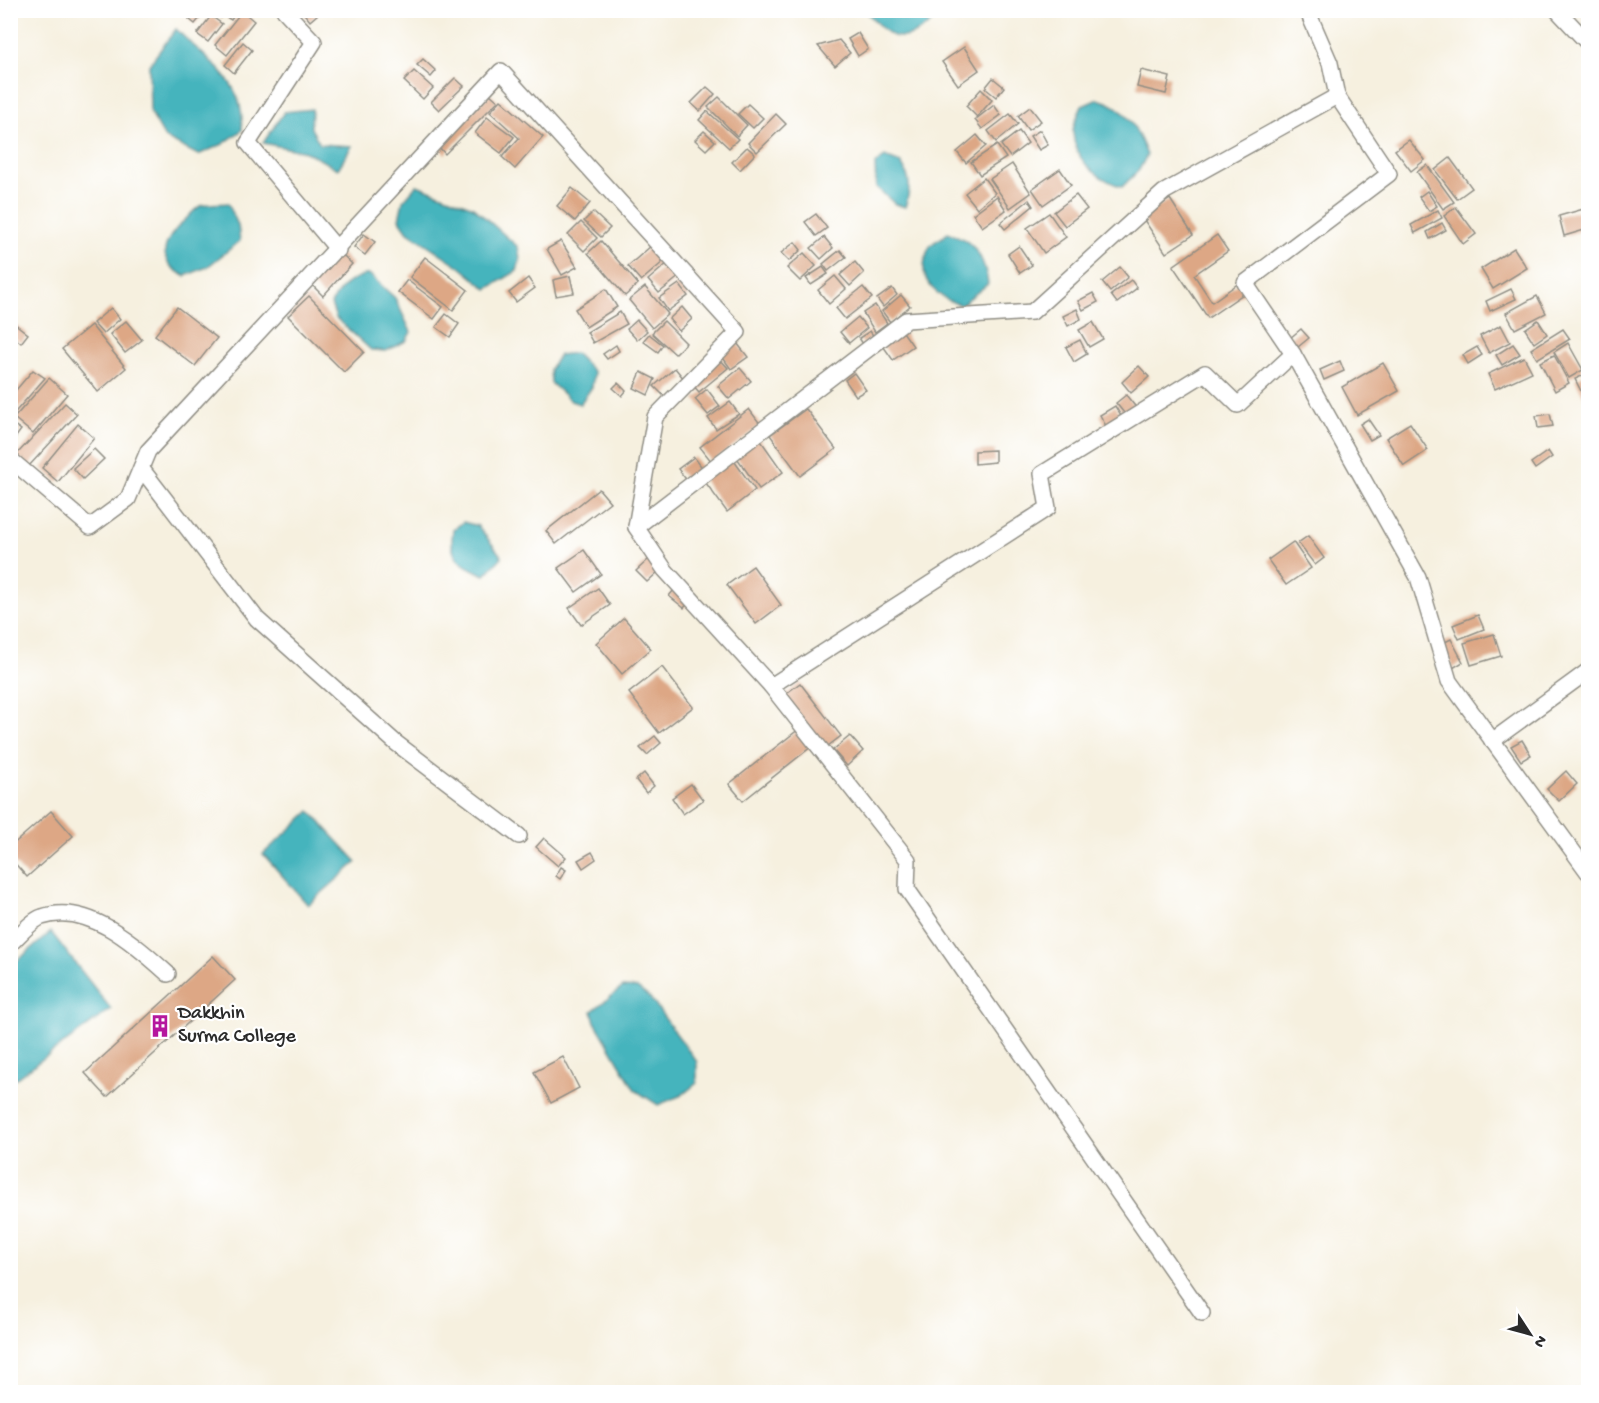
<svg xmlns="http://www.w3.org/2000/svg" width="1599" height="1403" font-family="'Gochi Hand',sans-serif">
<style>
.water{fill:#44b4bd;stroke:#387074;stroke-width:1.5}
.building{fill:#dda785}
.lines{fill:none;stroke-linecap:round;stroke-linejoin:round}
.minor-casing{stroke:#908e85;stroke-width:18}
.minor{stroke:#fff;stroke-width:15}
.labels{text-anchor:middle;dominant-baseline:central;stroke-width:4.5;stroke-linejoin:round;paint-order:stroke}
.poi-label{font-size:20px;fill:#2b2b2b;stroke:#fff;text-anchor:start}
</style>
<rect width="100%" height="100%" fill="#fff"/>
<filter id="ink" filterUnits="userSpaceOnUse"><feTurbulence type="fractalNoise" baseFrequency=".0167" numOctaves="2"/><feDisplacementMap in="SourceGraphic" scale="12" xChannelSelector="R" yChannelSelector="G"/><feConvolveMatrix kernelMatrix="1 2 1 2 8 2 1 2 1" color-interpolation-filters="sRGB"/></filter>
<filter id="wash" filterUnits="userSpaceOnUse"><feTurbulence type="fractalNoise" baseFrequency=".008" numOctaves="4" result="noise"/><feDisplacementMap in="SourceGraphic" scale="24" xChannelSelector="R" yChannelSelector="G"/><feGaussianBlur stdDeviation="1.35" result="paint"/><feColorMatrix in="noise" values="0 0 0 0 0 0 0 0 0 0 0 0 0 0 0 0 0 1.4 0 .05"/><feComposite in="paint" operator="in"/></filter>
<g filter="url(#wash)">
<rect width="100%" height="100%" fill="#f6f0df"/>
<g class="water">
<path d="M865,11H942C931,24 908,45 889,34C880,28 873,18 865,11Z"/>
<path d="M176,29C207,61 246,80 242,130L223,144L198,155L165,138L150,112L149,65Z"/>
<path d="M1098,99C1128,107 1136,128 1147,155L1139,170L1122,187C1097,178 1075,162 1073,133C1072,125 1079,114 1082,106Z"/>
<polygon points="312,109 311,128 320,144 352,146 338,169 306,152 263,143 284,112"/>
<path d="M885,157L901,163C911,179 911,189 905,207L895,204L876,187L875,164Z"/>
<polygon points="417,185 473,207 518,247 520,259 517,271 487,289 459,266 408,232 399,219 403,201"/>
<path d="M228,203L238,225L240,241L207,267L185,276C153,260 164,239 186,219C190,215 195,209 200,206C207,203 220,204 228,203Z"/>
<path d="M948,233C974,239 985,259 988,284L961,305C940,299 917,282 926,257C927,252 929,247 932,244C937,240 943,237 948,233Z"/>
<path d="M369,274L395,298L411,332L406,341L386,351L371,350L336,318L331,304C341,287 349,278 369,274Z"/>
<polygon points="575,353 594,372 592,387 580,404 571,401 551,383 550,369 559,355"/>
<path d="M463,522L478,526L502,557L485,575C461,564 448,560 453,530Z"/>
<polygon points="310,811 357,862 308,905 263,854"/>
<polygon points="51,932 111,1009 11,1082 11,966"/>
<polygon points="623,987 637,988 650,998 697,1062 697,1083 682,1095 658,1105 635,1090 595,1022 592,1011"/>
</g>
<g id="blocks">
<g class="building">
<polygon points="195,10 204,13 195,24 189,19"/>
<polygon points="211,10 227,10 221,18"/>
<polygon points="231,10 238,10 231,20 226,17"/>
<polygon points="301,10 317,10 319,13 310,21"/>
<polygon points="242,11 254,21 227,55 215,45"/>
<polygon points="211,16 222,24 208,42 197,34"/>
<polygon points="858,33 868,49 858,56 848,39"/>
<polygon points="839,40 850,53 835,66 818,46"/>
<polygon points="243,42 252,50 234,73 225,65"/>
<polygon points="964,47 979,70 958,85 942,62"/>
<polygon points="423,59 436,71 431,77 417,65"/>
<polygon points="1141,70 1170,77 1166,94 1137,87"/>
<polygon points="414,71 433,88 423,99 404,81"/>
<polygon points="455,78 464,86 439,110 431,102"/>
<polygon points="993,78 1004,87 996,97 985,88"/>
<polygon points="707,87 715,94 700,111 691,103"/>
<polygon points="981,89 992,100 977,117 966,106"/>
<polygon points="490,94 498,101 445,154 438,146"/>
<polygon points="719,97 747,125 737,136 708,107"/>
<polygon points="501,100 543,137 515,169 502,157 519,138 490,112"/>
<polygon points="748,104 763,118 753,128 738,114"/>
<polygon points="994,105 1001,115 982,129 975,120"/>
<polygon points="1030,107 1041,121 1028,130 1018,116"/>
<polygon points="707,111 738,139 729,148 699,120"/>
<polygon points="776,114 786,124 757,152 748,143"/>
<polygon points="1010,114 1018,124 996,142 988,131"/>
<polygon points="487,117 514,137 501,153 475,133"/>
<polygon points="1040,130 1048,145 1039,150 1030,136"/>
<polygon points="704,131 715,141 706,150 695,140"/>
<polygon points="1019,131 1028,143 1010,157 1001,145"/>
<polygon points="977,135 986,146 966,163 957,152"/>
<polygon points="1409,140 1425,160 1411,171 1395,150"/>
<polygon points="997,145 1006,158 980,175 971,162"/>
<polygon points="747,147 755,154 740,170 732,162"/>
<polygon points="1450,158 1472,188 1457,199 1435,170"/>
<polygon points="1012,164 1031,193 1010,208 990,179"/>
<polygon points="1427,165 1454,202 1443,209 1417,172"/>
<polygon points="1060,169 1071,185 1043,205 1032,189"/>
<polygon points="984,178 995,193 977,208 965,193"/>
<polygon points="572,188 590,203 575,221 557,206"/>
<polygon points="1427,191 1437,206 1429,211 1419,197"/>
<polygon points="1076,195 1087,209 1065,226 1054,212"/>
<polygon points="997,196 1006,210 982,227 973,214"/>
<polygon points="1170,199 1193,235 1166,253 1142,217"/>
<polygon points="1029,200 1033,206 1005,229 1000,223"/>
<polygon points="1456,207 1476,234 1463,244 1444,216"/>
<polygon points="1587,208 1588,229 1564,236 1559,216"/>
<polygon points="1438,210 1442,218 1415,233 1411,225"/>
<polygon points="593,212 610,228 601,237 584,221"/>
<polygon points="1049,213 1066,237 1044,253 1027,228"/>
<polygon points="816,214 827,228 816,236 805,222"/>
<polygon points="581,222 597,238 584,251 568,235"/>
<polygon points="1442,223 1446,230 1430,239 1427,232"/>
<polygon points="364,234 375,242 365,255 354,247"/>
<polygon points="1217,235 1228,251 1194,275 1212,302 1239,283 1246,292 1208,318 1173,266"/>
<polygon points="824,237 833,248 821,259 811,248"/>
<polygon points="561,241 577,267 562,275 547,249"/>
<polygon points="601,241 638,284 625,296 588,253"/>
<polygon points="795,242 801,250 789,261 781,253"/>
<polygon points="651,246 664,261 641,281 628,266"/>
<polygon points="1019,246 1032,265 1020,273 1008,254"/>
<polygon points="1514,248 1527,268 1493,289 1481,269"/>
<polygon points="840,250 846,257 828,271 823,264"/>
<polygon points="339,251 352,264 323,296 310,283"/>
<polygon points="804,253 816,266 800,281 787,268"/>
<polygon points="425,257 468,290 453,310 410,277"/>
<polygon points="669,262 680,276 659,293 648,280"/>
<polygon points="855,262 864,273 850,286 840,275"/>
<polygon points="823,267 828,274 811,285 806,278"/>
<polygon points="1120,267 1128,277 1110,292 1102,282"/>
<polygon points="570,276 574,293 556,296 553,280"/>
<polygon points="835,276 846,289 829,304 818,290"/>
<polygon points="528,278 535,288 516,302 509,293"/>
<polygon points="407,280 443,307 434,319 398,292"/>
<polygon points="1131,280 1137,288 1117,303 1111,295"/>
<polygon points="679,284 688,296 668,311 659,298"/>
<polygon points="645,287 668,314 652,328 629,300"/>
<polygon points="863,287 872,298 845,319 836,308"/>
<polygon points="892,288 897,295 883,307 877,299"/>
<polygon points="606,289 617,307 586,327 575,309"/>
<polygon points="1511,289 1516,299 1490,311 1486,301"/>
<polygon points="1093,293 1098,302 1083,310 1078,301"/>
<polygon points="901,295 910,306 890,322 882,311"/>
<polygon points="309,296 364,352 344,372 288,316"/>
<polygon points="1537,296 1546,313 1515,329 1506,313"/>
<polygon points="875,305 887,323 875,332 863,313"/>
<polygon points="177,307 217,338 195,366 155,335"/>
<polygon points="682,307 692,319 679,331 669,319"/>
<polygon points="111,308 120,319 103,334 93,323"/>
<polygon points="1077,309 1081,319 1068,326 1063,316"/>
<polygon points="620,312 627,324 593,343 587,332"/>
<polygon points="446,314 459,324 450,337 436,327"/>
<polygon points="858,317 867,328 849,343 840,332"/>
<polygon points="637,320 647,331 637,340 627,329"/>
<polygon points="1538,320 1547,334 1534,343 1525,329"/>
<polygon points="126,321 142,340 125,353 110,334"/>
<polygon points="664,321 686,343 675,354 652,333"/>
<polygon points="1093,322 1103,339 1089,347 1079,330"/>
<polygon points="14,323 28,334 21,343 10,334"/>
<polygon points="91,325 126,368 98,392 62,349"/>
<polygon points="1501,325 1510,342 1489,353 1480,336"/>
<polygon points="901,329 913,346 893,360 881,343"/>
<polygon points="1301,329 1309,338 1298,347 1290,338"/>
<polygon points="1563,329 1570,339 1537,359 1531,349"/>
<polygon points="870,331 874,337 863,344 859,338"/>
<polygon points="649,334 663,345 658,352 643,341"/>
<polygon points="1080,340 1087,354 1074,362 1066,347"/>
<polygon points="737,343 748,357 731,369 721,355"/>
<polygon points="1568,343 1583,370 1569,378 1554,352"/>
<polygon points="1513,344 1520,354 1502,365 1496,355"/>
<polygon points="616,345 619,351 607,359 603,354"/>
<polygon points="1477,347 1482,355 1468,364 1463,355"/>
<polygon points="1554,355 1569,383 1555,391 1540,362"/>
<polygon points="1524,357 1532,372 1495,389 1488,374"/>
<polygon points="719,358 728,368 699,392 691,383"/>
<polygon points="1340,361 1344,371 1324,380 1320,370"/>
<polygon points="1383,363 1399,391 1357,415 1342,387"/>
<polygon points="1139,366 1149,377 1131,393 1122,382"/>
<polygon points="675,368 684,379 664,396 654,386"/>
<polygon points="740,368 751,381 729,399 718,386"/>
<polygon points="33,370 45,378 10,418 10,397"/>
<polygon points="641,372 655,379 648,395 634,388"/>
<polygon points="854,373 866,390 856,396 845,380"/>
<polygon points="1584,375 1588,385 1588,400 1586,401 1575,379"/>
<polygon points="49,378 67,394 33,434 14,418"/>
<polygon points="618,383 626,391 622,396 613,388"/>
<polygon points="707,389 720,406 708,415 695,399"/>
<polygon points="1126,395 1138,410 1128,418 1116,403"/>
<polygon points="730,402 739,414 716,429 708,418"/>
<polygon points="65,403 77,414 28,467 16,455"/>
<polygon points="1115,406 1121,416 1106,426 1100,415"/>
<polygon points="749,409 761,425 712,462 700,447"/>
<polygon points="806,409 836,449 800,476 770,435"/>
<polygon points="1550,414 1553,426 1538,428 1536,416"/>
<polygon points="1368,419 1379,435 1370,440 1360,424"/>
<polygon points="10,422 21,430 10,445"/>
<polygon points="1410,423 1428,450 1404,466 1386,438"/>
<polygon points="78,424 94,438 58,482 42,468"/>
<polygon points="759,438 783,472 759,489 735,455"/>
<polygon points="94,449 104,459 83,479 73,468"/>
<polygon points="995,450 995,462 975,464 975,451"/>
<polygon points="1548,451 1552,457 1535,469 1531,463"/>
<polygon points="694,457 704,470 688,482 678,469"/>
<polygon points="732,458 755,490 727,512 703,479"/>
<polygon points="599,489 610,502 556,544 546,531"/>
<polygon points="1308,536 1324,558 1315,565 1298,543"/>
<polygon points="1293,542 1311,568 1286,585 1268,560"/>
<polygon points="584,550 601,574 576,592 558,568"/>
<polygon points="649,559 659,571 647,582 636,571"/>
<polygon points="753,566 781,605 756,624 727,585"/>
<polygon points="598,588 610,605 581,625 569,608"/>
<polygon points="674,590 689,602 684,608 669,596"/>
<polygon points="1478,615 1484,629 1459,639 1453,625"/>
<polygon points="624,618 651,649 622,674 596,643"/>
<polygon points="1494,634 1501,656 1471,665 1464,643"/>
<polygon points="1451,639 1463,662 1453,668 1441,644"/>
<polygon points="662,667 693,707 659,733 629,693"/>
<polygon points="800,683 841,736 824,749 783,696"/>
<polygon points="799,729 812,746 743,801 729,784"/>
<polygon points="655,736 661,743 647,755 640,748"/>
<polygon points="850,736 863,751 847,766 833,750"/>
<polygon points="1522,740 1531,755 1521,761 1511,746"/>
<polygon points="1566,771 1577,784 1559,801 1547,789"/>
<polygon points="644,773 654,786 646,793 636,780"/>
<polygon points="691,784 703,800 683,814 672,798"/>
<polygon points="51,811 73,836 27,877 10,858 10,847"/>
<polygon points="544,838 566,857 558,866 536,847"/>
<polygon points="592,852 596,859 583,868 578,860"/>
<polygon points="561,867 566,870 560,879 556,876"/>
<polygon points="213,956 235,980 107,1097 85,1073"/>
<polygon points="563,1057 579,1088 551,1103 534,1072"/>
</g>
</g>
</g>
<g filter="url(#ink)">
<use href="#blocks" fill-opacity="0" stroke="#908e85" stroke-width="1.5"/>
<g class="lines">
<g class="minor-casing">
<g id="minor">
<polyline points="284,10 314,42 248,143 338,250"/>
<polyline points="1307,10 1330,63 1337,96 1389,174 1245,283 1293,354 1418,577 1449,681 1588,872"/>
<polyline points="1557,10 1588,43"/>
<polyline points="10,459 90,527 128,499 148,451 501,71 738,332 655,417 636,527 665,570 771,686 1048,508 1042,474 1205,373 1238,405 1293,354"/>
<polyline points="141,468 257,619 396,743 519,836"/>
<polyline points="636,527 906,320 1032,312 1164,192 1337,96"/>
<polyline points="771,686 908,860 907,889 1202,1313"/>
<polyline points="1492,741 1588,671"/>
<path d="M10,944C19,936 32,920 42,917C88,901 137,946 168,974"/>
</g>
</g>
<use href="#minor" class="minor"/>
</g>
</g>
<defs>
<g id="building-bare" transform="scale(1.8)"><path d="M-4-6H4V6H1V3H-1V6H-4ZM-2.5-4.3h1.7v1.8h-1.7ZM.8-4.3h1.7v1.8H.8ZM-2.5-1h1.7V.8h-1.7ZM.8-1h1.7V.8H.8Z" fill="#b5179e" stroke="#fff" stroke-width="2.5" paint-order="stroke"/></g>
</defs>
<g fill-rule="evenodd">
<use href="#building-bare" x="160" y="1026"/>
</g>
<g class="labels">
<g class="poi-label">
<text x="178" y="1014">Dakkhin<tspan x="178" dy="23">Surma College</tspan></text>
</g>
</g>
<rect width="1599" height="1403" fill="none" stroke="#fff" stroke-width="36"/>
<g transform="translate(1530 1334) rotate(126)" stroke="#ffffff" stroke-width="4.5" paint-order="stroke">
<path d="M0-4.5L10 22L0 15L-10 22Z" fill="#2b2b2b"/>
<text y="-9" font-size="16" font-weight="bold" text-anchor="middle" fill="#2b2b2b">N</text>
</g>
</svg>
